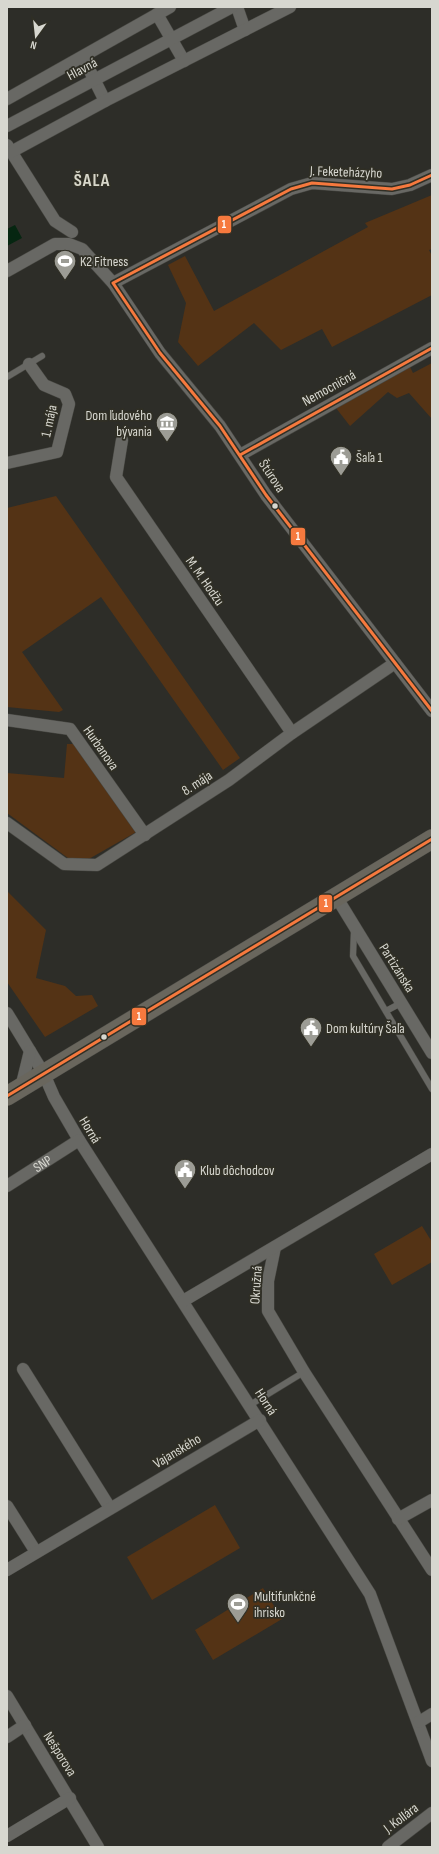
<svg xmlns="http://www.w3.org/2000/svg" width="439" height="1854" font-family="'Sofia Sans Condensed',sans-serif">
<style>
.green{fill:#543315}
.water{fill:#062611}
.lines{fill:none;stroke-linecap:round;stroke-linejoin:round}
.lane-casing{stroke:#484843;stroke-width:7}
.street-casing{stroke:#484843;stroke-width:13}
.primary-casing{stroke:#484843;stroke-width:20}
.lane{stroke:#686864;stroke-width:6}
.street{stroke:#686864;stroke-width:12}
.primary{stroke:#69665d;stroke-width:19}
.bus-1-casing{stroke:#302f25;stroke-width:6}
.bus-1{stroke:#f6793e;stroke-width:3}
.bus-dot{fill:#d7d7d0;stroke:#302f25;stroke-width:1.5}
.labels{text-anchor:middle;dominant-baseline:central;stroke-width:3.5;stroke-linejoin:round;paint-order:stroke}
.street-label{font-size:14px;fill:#d7d7d0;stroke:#302f25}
.poi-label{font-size:14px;fill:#d7d7d0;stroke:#302f25;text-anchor:start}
.district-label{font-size:18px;font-weight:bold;letter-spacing:1px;fill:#d7d6c9;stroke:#302f25}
.line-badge{stroke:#302f25;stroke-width:1.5}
.badge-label{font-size:11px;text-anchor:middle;font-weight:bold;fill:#fff}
</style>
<rect width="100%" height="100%" fill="#2d2d28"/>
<g class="green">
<polygon points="432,195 432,249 429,250 432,256 432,295 332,347 322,329 281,350 254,323 198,366 178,342 186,303 168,265 185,256 214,311 368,227 365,223"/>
<polygon points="432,363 432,419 409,393 397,398 388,392 350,426 336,408 410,367 413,373"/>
<polygon points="56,496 240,758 223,770 101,597 22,652 63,710 59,712 7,707 7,508"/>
<polygon points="67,744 74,744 138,831 87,860 68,858 7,813 7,773 64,778"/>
<polygon points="7,891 46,930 36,978 65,986 76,996 92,995 98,1006 45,1037 7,982"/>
<polygon points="422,1226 432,1242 432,1262 392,1285 374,1254"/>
<polygon points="215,1505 240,1548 152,1600 127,1557"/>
<polygon points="263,1588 282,1619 213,1660 195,1630"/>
</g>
<polygon class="water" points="15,225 22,238 7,246 7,229"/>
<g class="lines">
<g class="lane-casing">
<g id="lane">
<polyline points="7,377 42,356"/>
<polyline points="354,930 353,956 432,1089"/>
<polyline points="386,1011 401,1003"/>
<polyline points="250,1405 304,1372"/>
</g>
</g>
<g class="street-casing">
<g id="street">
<polyline points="237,7 245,30"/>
<polyline points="157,14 184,61"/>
<polyline points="83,57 105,101"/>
<polyline points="7,99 170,7"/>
<polyline points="7,126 232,7"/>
<polyline points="7,145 55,221 72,232"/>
<polyline points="11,152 105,101 290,7"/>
<polyline points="7,271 55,244 69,244 82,249 113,283 160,353 220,426 266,495 432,711"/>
<polyline points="113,283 291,189 312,183 392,189 410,185 432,175"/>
<polyline points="122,440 116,477 292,733"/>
<polyline points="240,455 432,348"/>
<polyline points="7,463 57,452 69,404 65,394 44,385 29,364"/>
<polyline points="7,720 70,729 145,835"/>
<polyline points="7,823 64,864 97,865 229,780 292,733 395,663"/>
<polyline points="337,898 432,1053"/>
<polyline points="7,1013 44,1074 54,1097 79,1140 370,1594 432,1761"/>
<polyline points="21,1088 30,1051"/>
<path id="s1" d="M7,1186L79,1140"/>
<polyline points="275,1247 268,1281 268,1311 304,1372 432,1570"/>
<polyline points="183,1301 432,1154"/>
<polyline points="23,1369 110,1508"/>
<polyline points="7,1506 36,1552"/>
<polyline points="398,1519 432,1500"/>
<polyline points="7,1570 260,1420"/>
<polyline points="7,1696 98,1847"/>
<polyline points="419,1722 432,1714"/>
<polyline points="7,1737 25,1725"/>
<polyline points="7,1836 70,1798"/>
<polyline points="388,1847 432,1813"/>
</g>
</g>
<g class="primary-casing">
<polyline id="primary" points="7,1096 432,839"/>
</g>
<use href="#lane" class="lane"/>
<use href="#street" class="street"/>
<use href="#primary" class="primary"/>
<g class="bus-1-casing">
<g id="bus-1">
<polyline points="432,175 410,185 392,189 312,183 291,189 113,283 160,353 220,426 266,495 432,711"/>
<polyline points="240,455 432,348"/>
<polyline points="7,1096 432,839"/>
</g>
</g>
<use href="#bus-1" class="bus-1"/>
</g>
<defs>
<g id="stadium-pin" transform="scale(1.15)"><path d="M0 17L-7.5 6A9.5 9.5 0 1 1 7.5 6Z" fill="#9c9c95" stroke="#302f25"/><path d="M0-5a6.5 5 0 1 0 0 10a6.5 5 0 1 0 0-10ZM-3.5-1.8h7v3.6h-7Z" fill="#fff"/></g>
<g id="museum-pin" transform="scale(1.15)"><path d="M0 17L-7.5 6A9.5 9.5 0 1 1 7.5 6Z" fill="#9c9c95" stroke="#302f25"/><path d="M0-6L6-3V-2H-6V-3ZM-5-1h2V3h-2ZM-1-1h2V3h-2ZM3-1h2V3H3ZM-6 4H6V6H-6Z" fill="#fff"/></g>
<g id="civic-pin" transform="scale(1.15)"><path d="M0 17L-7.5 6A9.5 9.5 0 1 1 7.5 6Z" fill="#9c9c95" stroke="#302f25"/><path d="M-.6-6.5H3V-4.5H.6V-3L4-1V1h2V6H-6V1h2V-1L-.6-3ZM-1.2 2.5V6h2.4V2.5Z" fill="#fff"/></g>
</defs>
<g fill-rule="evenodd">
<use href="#stadium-pin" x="65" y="261"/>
<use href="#museum-pin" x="167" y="423"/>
<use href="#civic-pin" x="341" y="457"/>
<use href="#civic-pin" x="311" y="1028"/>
<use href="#civic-pin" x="185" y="1170"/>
<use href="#stadium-pin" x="238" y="1604"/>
</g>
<g class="bus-dot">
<circle cx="275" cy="506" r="3.5"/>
<circle cx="104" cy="1037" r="3.5"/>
</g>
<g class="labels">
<g class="street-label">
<text transform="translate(82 69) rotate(-28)">Hlavná</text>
<text transform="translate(346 172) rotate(2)">J. Feketeházyho</text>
<text transform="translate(329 388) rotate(-29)">Nemocničná</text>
<text transform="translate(49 421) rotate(-78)">1. mája</text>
<text transform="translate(272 476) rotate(56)">Štúrova</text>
<text transform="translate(205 581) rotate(55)">M. M. Hodžu</text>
<text transform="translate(101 748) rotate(55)">Hurbanova</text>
<text transform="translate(197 783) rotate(-33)">8. mája</text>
<text transform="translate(397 968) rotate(58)">Partizánska</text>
<text transform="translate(90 1130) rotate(59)">Horná</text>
<text stroke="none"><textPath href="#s1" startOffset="42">SNP</textPath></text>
<text transform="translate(256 1285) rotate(-86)">Okružná</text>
<text transform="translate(266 1402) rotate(57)">Horná</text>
<text transform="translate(177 1451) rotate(-31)">Vajanského</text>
<text transform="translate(60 1754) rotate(58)">Nešporova</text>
<text transform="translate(401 1818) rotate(-37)">J. Kollára</text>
</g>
<g class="poi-label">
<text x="80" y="261">K2 Fitness</text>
<text x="152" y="415" text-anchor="end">Dom ľudového<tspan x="152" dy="16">bývania</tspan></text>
<text x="356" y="457">Šaľa 1</text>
<text x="326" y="1028">Dom kultúry Šaľa</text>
<text x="200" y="1170">Klub dôchodcov</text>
<text x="254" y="1596">Multifunkčné<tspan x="254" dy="16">ihrisko</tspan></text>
</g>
<g class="district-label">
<text x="92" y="180">ŠAĽA</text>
</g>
</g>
<g class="line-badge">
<rect x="217" y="215" width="15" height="19" rx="4" fill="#f6793e"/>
<rect x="290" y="527" width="16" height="19" rx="4" fill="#f6793e"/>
<rect x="318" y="894" width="15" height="19" rx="4" fill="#f6793e"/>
<rect x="131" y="1007" width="16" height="19" rx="4" fill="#f6793e"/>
</g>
<g class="badge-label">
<text x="224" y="228">1</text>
<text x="298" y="540">1</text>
<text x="326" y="907">1</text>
<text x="139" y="1020">1</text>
</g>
<rect width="439" height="1854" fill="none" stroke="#d7d7d0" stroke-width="16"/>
<g transform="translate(36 36) rotate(195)" stroke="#302f25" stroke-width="3" paint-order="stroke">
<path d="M0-3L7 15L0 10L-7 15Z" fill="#d7d7d0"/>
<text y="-6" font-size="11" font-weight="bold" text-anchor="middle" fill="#d7d7d0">N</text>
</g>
</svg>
